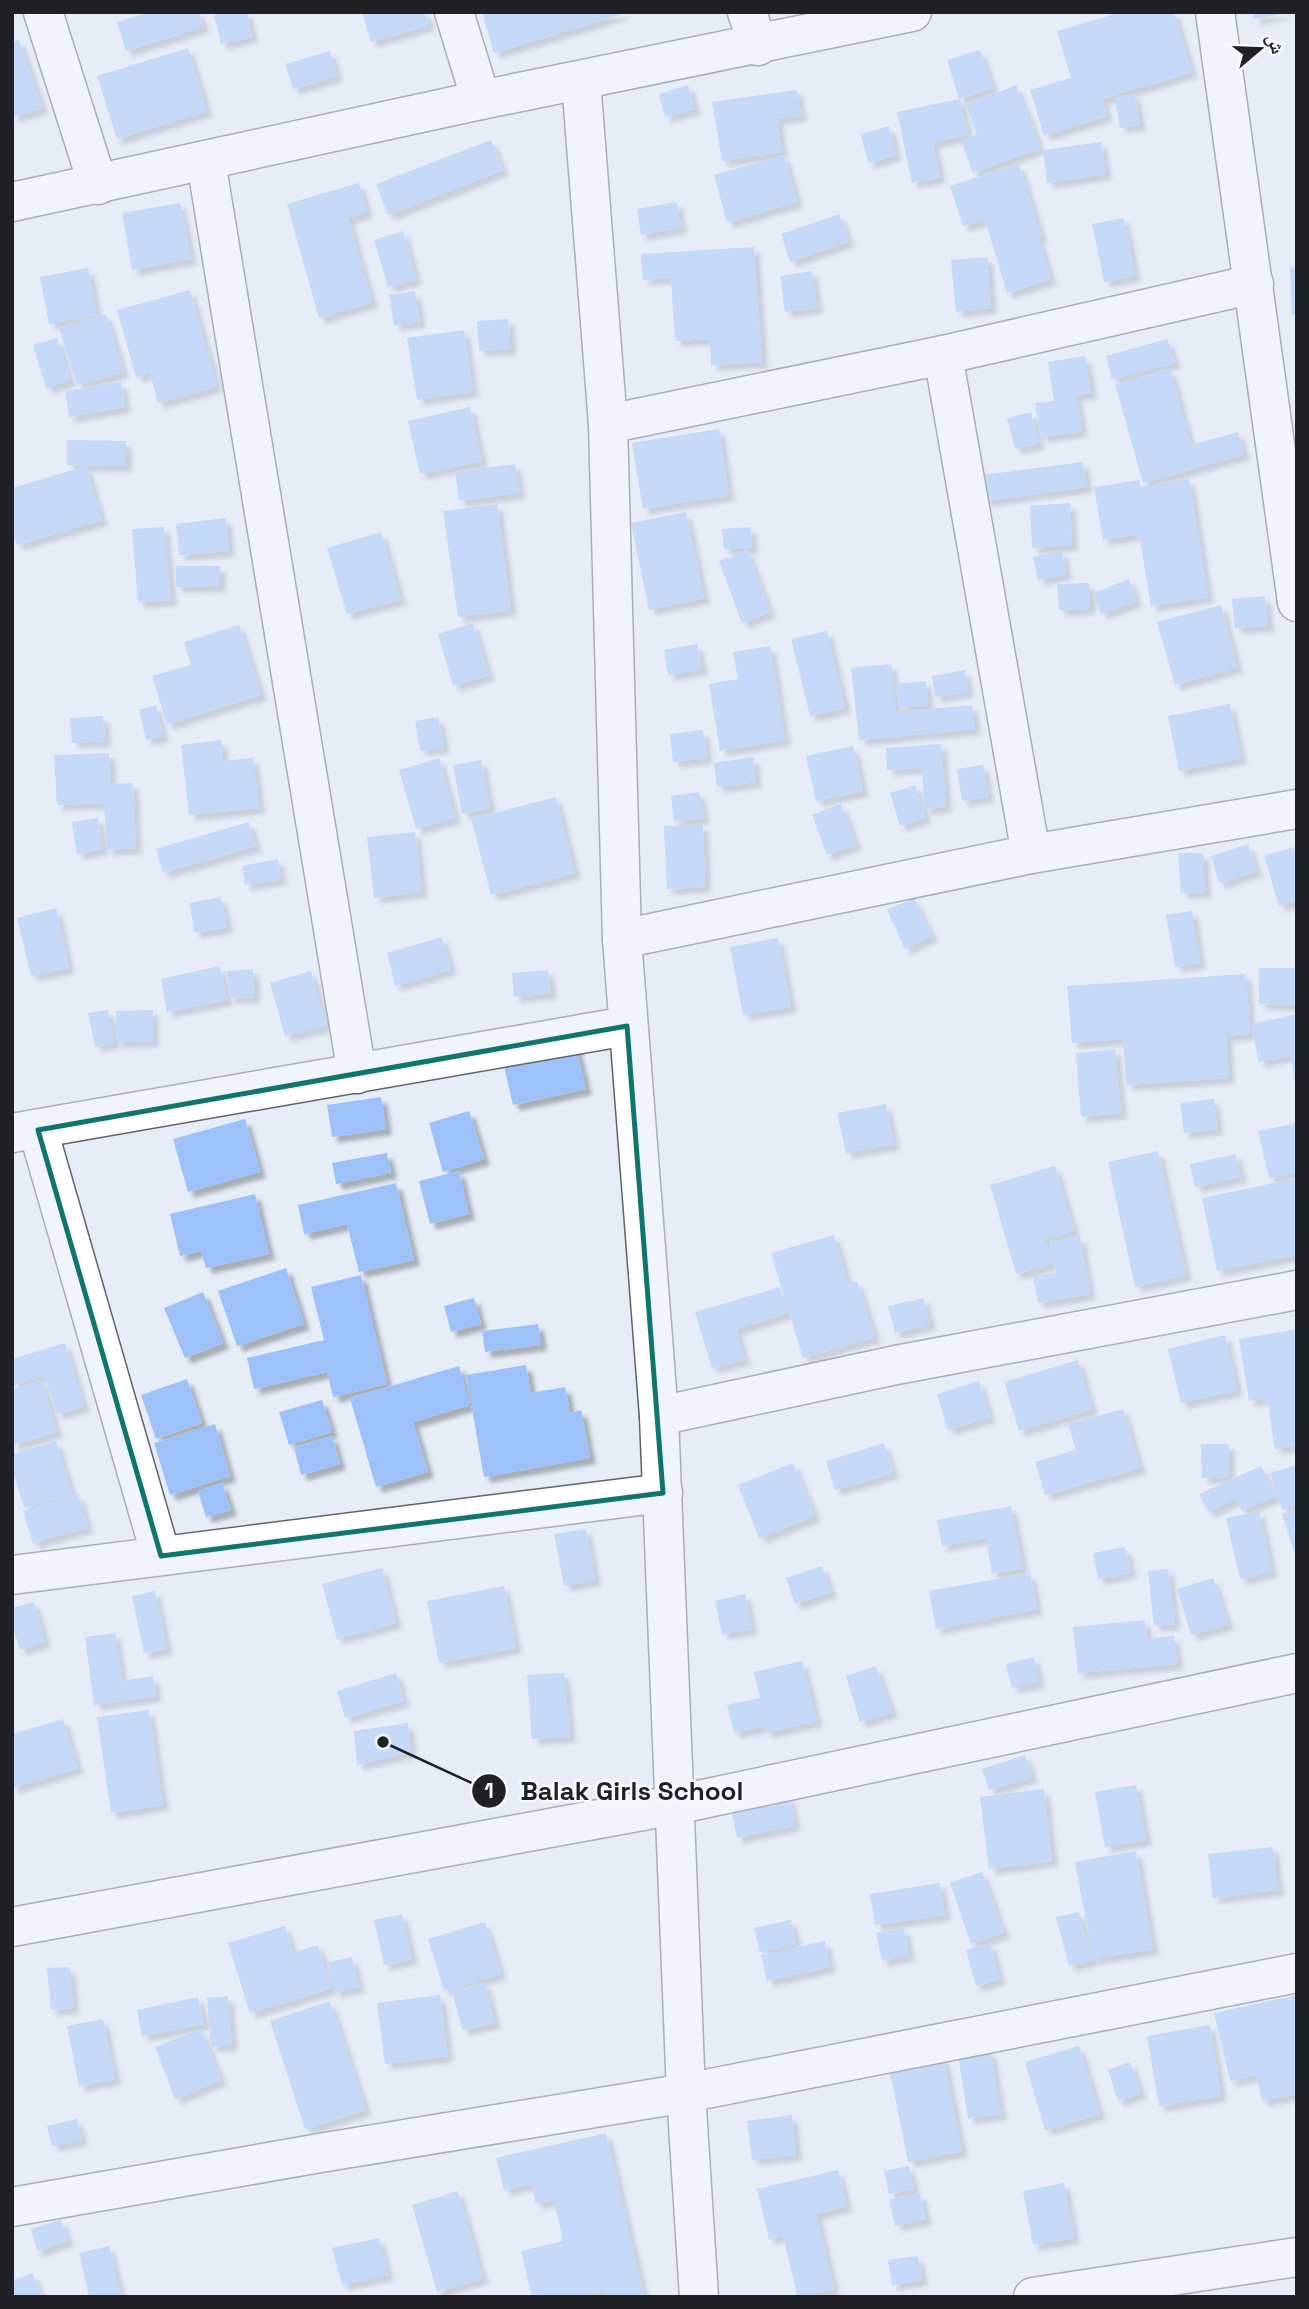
<svg xmlns="http://www.w3.org/2000/svg" width="1309" height="2309" font-family="'Space Grotesk','Noto Naskh Arabic',sans-serif">
<style>
.building{fill:#9dc1f9;filter:url(#shadow)}
.lines{fill:none;stroke-linecap:round;stroke-linejoin:round}
.minor-casing{stroke:#5e646c;stroke-width:41}
.minor{stroke:#fff;stroke-width:38}
.marked{fill:none;stroke:#0f766e;stroke-width:5;stroke-linejoin:round}
.leader{fill:none;stroke:#1f2125;stroke-width:2.5}
.callout-dot{fill:#1f2125;stroke:#f7fafe;stroke-width:2.5}
.mark-label{font-size:21px;text-anchor:middle;font-weight:bold;fill:#fff}
.callout-label{font-size:26px;text-anchor:middle;font-weight:bold;fill:#1f2125;stroke:#f7fafe;stroke-width:5;stroke-linejoin:round;paint-order:stroke}
</style>
<defs>
<filter id="shadow"><feDropShadow dx="6" dy="6" stdDeviation="2" flood-color="#0004"/></filter>
</defs>
<rect width="100%" height="100%" fill="#e6edf7"/>
<g class="building">
<polygon points="150,12 199,12 203,27 126,51 117,22"/>
<polygon points="227,12 247,12 252,37 221,44 214,15"/>
<polygon points="362,12 425,12 429,25 371,42"/>
<polygon points="482,12 625,12 625,13 494,53"/>
<polygon points="1122,12 1174,12 1192,72 1102,99 1107,116 1044,135 1030,90 1071,78 1057,31"/>
<polygon points="1253,12 1283,12 1283,14 1254,19"/>
<polygon points="19,40 42,108 12,117 12,42"/>
<polygon points="188,48 207,111 117,139 97,76"/>
<polygon points="980,50 993,88 959,99 947,60"/>
<polygon points="330,51 337,76 293,89 285,64"/>
<polygon points="688,85 695,109 665,117 659,94"/>
<polygon points="1016,85 1040,148 973,173 961,141 977,135 966,105"/>
<polygon points="797,90 801,116 777,119 782,152 722,161 712,102"/>
<polygon points="1134,94 1140,124 1120,128 1115,98"/>
<polygon points="960,99 968,135 933,142 940,177 912,183 897,112"/>
<polygon points="889,126 896,155 869,163 860,134"/>
<polygon points="491,140 503,170 388,215 376,184"/>
<polygon points="1101,142 1106,174 1047,183 1043,150"/>
<polygon points="784,155 797,202 727,222 714,175"/>
<polygon points="1019,164 1041,236 1038,237 1051,279 1007,293 985,220 963,226 950,186"/>
<polygon points="359,183 367,212 348,218 372,302 319,318 287,204"/>
<polygon points="677,202 681,228 641,235 637,209"/>
<polygon points="180,203 191,259 132,270 122,213"/>
<polygon points="839,214 849,241 790,262 781,234"/>
<polygon points="1124,218 1135,276 1104,282 1092,224"/>
<polygon points="403,231 416,279 388,287 374,240"/>
<polygon points="754,247 762,362 711,365 710,339 675,341 671,278 643,280 641,254"/>
<polygon points="987,257 991,308 956,312 951,260"/>
<polygon points="1297,267 1297,315 1292,315 1290,268"/>
<polygon points="88,268 97,315 49,324 40,277"/>
<polygon points="812,271 817,308 785,312 780,276"/>
<polygon points="190,290 217,386 158,403 150,373 136,377 117,310"/>
<polygon points="415,291 420,322 394,325 389,295"/>
<polygon points="106,314 123,372 77,385 59,328"/>
<polygon points="509,319 510,349 479,351 477,321"/>
<polygon points="464,330 473,391 417,400 407,338"/>
<polygon points="57,338 70,380 46,388 33,345"/>
<polygon points="1167,339 1175,363 1112,380 1106,356"/>
<polygon points="1085,356 1091,393 1076,395 1082,431 1041,437 1035,403 1054,401 1048,362"/>
<polygon points="1170,369 1191,445 1238,432 1244,454 1143,483 1115,384"/>
<polygon points="121,382 125,407 69,417 65,391"/>
<polygon points="470,407 482,461 420,474 408,421"/>
<polygon points="1031,412 1039,443 1015,449 1007,418"/>
<polygon points="719,429 729,495 643,509 632,443"/>
<polygon points="67,440 126,441 126,466 67,465"/>
<polygon points="1083,462 1086,487 985,501 982,475"/>
<polygon points="515,464 520,493 459,501 455,472"/>
<polygon points="86,466 102,520 17,545 12,529 12,488"/>
<polygon points="1189,479 1208,597 1151,606 1139,534 1103,540 1094,487 1140,480 1140,487"/>
<polygon points="1070,503 1072,545 1032,548 1030,506"/>
<polygon points="497,504 511,610 458,617 443,511"/>
<polygon points="686,512 704,598 649,610 631,523"/>
<polygon points="226,518 229,551 179,555 176,524"/>
<polygon points="164,527 171,600 138,602 132,529"/>
<polygon points="751,527 752,548 724,549 722,529"/>
<polygon points="381,532 401,599 347,614 327,548"/>
<polygon points="747,550 770,612 742,623 719,561"/>
<polygon points="1062,551 1066,574 1038,580 1033,557"/>
<polygon points="176,566 220,566 220,586 176,587"/>
<polygon points="1129,579 1136,601 1101,614 1093,593"/>
<polygon points="1089,583 1090,609 1059,610 1057,584"/>
<polygon points="1265,596 1268,626 1235,628 1232,599"/>
<polygon points="1221,605 1237,667 1175,685 1157,622"/>
<polygon points="473,623 489,675 453,686 438,634"/>
<polygon points="239,625 261,695 167,724 152,676 191,665 184,642"/>
<polygon points="827,631 845,708 810,716 791,639"/>
<polygon points="697,644 702,669 668,675 664,650"/>
<polygon points="770,646 785,740 720,751 709,684 738,679 733,652"/>
<polygon points="891,664 896,712 972,705 975,729 859,740 851,668"/>
<polygon points="965,670 968,692 935,697 932,676"/>
<polygon points="926,681 928,705 898,708 896,684"/>
<polygon points="1230,704 1241,758 1179,771 1168,716"/>
<polygon points="156,705 163,736 146,740 139,710"/>
<polygon points="103,716 105,741 72,743 70,718"/>
<polygon points="438,717 444,747 420,751 415,721"/>
<polygon points="703,730 707,758 673,762 670,734"/>
<polygon points="221,740 223,761 253,758 259,808 189,815 181,745"/>
<polygon points="941,744 946,807 924,809 922,768 887,770 886,748"/>
<polygon points="853,746 863,791 816,801 806,756"/>
<polygon points="109,753 111,784 133,783 136,848 107,850 104,803 57,805 54,755"/>
<polygon points="753,757 756,782 717,787 714,763"/>
<polygon points="439,758 455,818 416,829 399,770"/>
<polygon points="481,760 490,808 462,814 453,765"/>
<polygon points="983,765 988,797 962,801 957,769"/>
<polygon points="915,785 925,818 900,826 890,793"/>
<polygon points="699,792 704,818 674,822 671,796"/>
<polygon points="556,797 575,873 491,895 471,819"/>
<polygon points="841,804 856,844 827,855 812,815"/>
<polygon points="98,818 103,849 77,854 72,822"/>
<polygon points="249,822 256,846 163,873 156,849"/>
<polygon points="703,825 705,887 667,889 664,826"/>
<polygon points="415,832 422,892 374,898 367,837"/>
<polygon points="1248,844 1257,871 1219,883 1211,856"/>
<polygon points="1294,847 1297,901 1279,906 1264,856"/>
<polygon points="1178,853 1203,853 1205,892 1181,893"/>
<polygon points="278,859 281,879 245,885 242,866"/>
<polygon points="221,897 227,927 195,933 189,903"/>
<polygon points="914,898 932,936 905,949 887,910"/>
<polygon points="56,908 69,968 31,976 17,918"/>
<polygon points="1192,911 1200,963 1175,967 1166,915"/>
<polygon points="442,937 451,969 395,986 387,953"/>
<polygon points="778,938 791,1007 743,1015 730,947"/>
<polygon points="220,966 227,1000 167,1012 161,979"/>
<polygon points="1259,968 1297,968 1297,1005 1259,1004"/>
<polygon points="253,969 255,997 230,998 227,971"/>
<polygon points="548,970 551,993 514,997 512,973"/>
<polygon points="311,971 326,1026 285,1036 270,983"/>
<polygon points="1246,974 1250,1034 1226,1036 1229,1078 1126,1085 1123,1039 1072,1043 1067,986"/>
<polygon points="108,1010 114,1043 95,1047 88,1013"/>
<polygon points="153,1010 153,1041 116,1042 116,1011"/>
<polygon points="1297,1014 1297,1054 1259,1062 1251,1024"/>
<polygon points="575,1044 586,1089 513,1105 503,1061"/>
<polygon points="1115,1049 1121,1113 1081,1117 1076,1053"/>
<polygon points="1292,1056 1297,1056 1297,1081 1294,1081"/>
<polygon points="381,1097 386,1129 332,1137 327,1105"/>
<polygon points="1214,1099 1217,1129 1184,1133 1180,1103"/>
<polygon points="886,1104 894,1144 846,1153 837,1113"/>
<polygon points="469,1111 484,1159 443,1172 429,1123"/>
<polygon points="245,1119 260,1172 188,1192 173,1139"/>
<polygon points="1297,1123 1297,1172 1269,1178 1258,1131"/>
<polygon points="1158,1151 1186,1275 1135,1287 1108,1162"/>
<polygon points="387,1153 391,1173 336,1184 332,1163"/>
<polygon points="1236,1154 1241,1177 1195,1187 1190,1164"/>
<polygon points="1055,1166 1074,1231 1045,1239 1052,1264 1016,1274 990,1185"/>
<polygon points="459,1171 469,1214 430,1224 419,1181"/>
<polygon points="1297,1178 1297,1255 1217,1271 1202,1198"/>
<polygon points="396,1183 414,1260 359,1272 347,1224 304,1234 298,1205"/>
<polygon points="255,1194 269,1254 206,1268 201,1251 180,1256 170,1214"/>
<polygon points="834,1235 848,1284 857,1281 875,1337 803,1358 771,1253"/>
<polygon points="1080,1236 1090,1294 1038,1303 1033,1277 1056,1273 1049,1241"/>
<polygon points="286,1268 304,1324 237,1346 218,1291"/>
<polygon points="361,1275 387,1384 333,1397 327,1372 254,1389 247,1358 324,1340 311,1287"/>
<polygon points="780,1287 787,1313 736,1329 745,1359 712,1368 695,1312"/>
<polygon points="203,1292 223,1343 185,1358 164,1308"/>
<polygon points="474,1298 481,1324 451,1332 444,1306"/>
<polygon points="924,1298 930,1324 895,1333 888,1306"/>
<polygon points="538,1324 541,1345 485,1352 482,1331"/>
<polygon points="1297,1329 1297,1445 1275,1449 1267,1398 1249,1401 1239,1339"/>
<polygon points="1225,1335 1237,1390 1181,1403 1168,1349"/>
<polygon points="65,1343 84,1406 57,1414 44,1376 12,1386 12,1359"/>
<polygon points="1078,1360 1092,1409 1019,1431 1004,1382"/>
<polygon points="526,1365 531,1393 565,1387 570,1413 581,1410 590,1458 484,1477 466,1375"/>
<polygon points="459,1366 470,1405 413,1422 428,1472 376,1487 350,1398"/>
<polygon points="187,1379 202,1423 156,1439 141,1395"/>
<polygon points="42,1380 57,1432 12,1445 12,1389"/>
<polygon points="979,1381 990,1417 948,1430 937,1394"/>
<polygon points="322,1400 332,1432 289,1445 279,1412"/>
<polygon points="1123,1409 1140,1468 1045,1495 1035,1462 1076,1450 1068,1424"/>
<polygon points="215,1424 230,1476 170,1495 154,1443"/>
<polygon points="332,1436 340,1464 301,1475 294,1447"/>
<polygon points="56,1441 72,1494 24,1508 12,1468 12,1454"/>
<polygon points="884,1443 893,1473 835,1490 826,1461"/>
<polygon points="1201,1444 1229,1444 1229,1477 1202,1478"/>
<polygon points="793,1463 815,1516 759,1538 738,1485"/>
<polygon points="1297,1465 1297,1505 1282,1510 1270,1473"/>
<polygon points="1261,1466 1276,1496 1242,1511 1236,1499 1208,1512 1199,1494"/>
<polygon points="222,1483 231,1510 206,1517 198,1491"/>
<polygon points="78,1494 88,1527 33,1543 23,1511"/>
<polygon points="1011,1506 1023,1568 992,1574 986,1538 942,1546 937,1520"/>
<polygon points="1297,1510 1297,1558 1296,1558 1282,1514"/>
<polygon points="1259,1511 1272,1572 1240,1579 1226,1518"/>
<polygon points="586,1529 595,1580 564,1586 554,1534"/>
<polygon points="1125,1547 1131,1573 1098,1579 1093,1553"/>
<polygon points="822,1566 831,1592 795,1604 786,1578"/>
<polygon points="382,1568 396,1623 337,1639 322,1584"/>
<polygon points="1168,1569 1175,1624 1154,1626 1148,1571"/>
<polygon points="1030,1573 1037,1609 936,1629 929,1591"/>
<polygon points="1213,1578 1228,1624 1191,1635 1177,1589"/>
<polygon points="504,1586 516,1648 439,1663 427,1601"/>
<polygon points="155,1591 167,1649 144,1653 132,1596"/>
<polygon points="745,1594 752,1629 722,1634 715,1601"/>
<polygon points="34,1602 45,1642 20,1650 12,1624 12,1608"/>
<polygon points="1145,1620 1147,1639 1174,1636 1177,1664 1078,1673 1073,1627"/>
<polygon points="115,1633 122,1681 153,1676 156,1696 94,1705 85,1637"/>
<polygon points="1034,1657 1039,1682 1012,1688 1006,1664"/>
<polygon points="802,1661 817,1721 766,1733 764,1726 734,1733 727,1705 760,1698 754,1672"/>
<polygon points="876,1666 892,1712 860,1722 846,1676"/>
<polygon points="396,1673 404,1701 345,1718 337,1691"/>
<polygon points="564,1673 570,1737 532,1739 527,1675"/>
<polygon points="149,1710 163,1805 111,1813 97,1717"/>
<polygon points="63,1719 78,1768 12,1788 12,1734"/>
<polygon points="408,1723 411,1752 357,1765 354,1731"/>
<polygon points="1025,1755 1032,1777 989,1790 982,1769"/>
<polygon points="1136,1785 1146,1840 1105,1847 1095,1792"/>
<polygon points="1044,1789 1052,1861 989,1869 980,1797"/>
<polygon points="789,1796 795,1825 737,1838 731,1808"/>
<polygon points="1273,1847 1278,1890 1213,1898 1208,1854"/>
<polygon points="1136,1851 1153,1949 1093,1959 1075,1862"/>
<polygon points="982,1872 1004,1933 971,1944 950,1883"/>
<polygon points="940,1883 945,1915 875,1925 870,1894"/>
<polygon points="1079,1912 1092,1960 1069,1966 1056,1917"/>
<polygon points="402,1914 412,1959 384,1965 374,1920"/>
<polygon points="791,1920 796,1944 760,1952 754,1928"/>
<polygon points="485,1922 501,1974 444,1991 428,1939"/>
<polygon points="285,1926 293,1953 318,1945 332,1988 250,2013 228,1943"/>
<polygon points="904,1928 909,1955 882,1961 876,1933"/>
<polygon points="825,1941 830,1967 767,1981 761,1955"/>
<polygon points="990,1943 1000,1979 976,1986 966,1950"/>
<polygon points="352,1957 359,1987 335,1992 328,1962"/>
<polygon points="70,1967 73,2008 51,2010 47,1968"/>
<polygon points="485,1983 495,2023 462,2030 452,1990"/>
<polygon points="440,1995 448,2056 385,2064 377,2003"/>
<polygon points="1297,1995 1297,2094 1262,2101 1256,2075 1230,2081 1214,2013"/>
<polygon points="228,1996 232,2045 211,2047 207,1998"/>
<polygon points="198,1997 204,2024 142,2036 137,2010"/>
<polygon points="330,2001 366,2110 305,2129 270,2021"/>
<polygon points="103,2019 115,2079 79,2086 67,2026"/>
<polygon points="1210,2025 1221,2096 1159,2106 1147,2036"/>
<polygon points="201,2029 221,2080 175,2099 155,2047"/>
<polygon points="1079,2046 1100,2114 1045,2130 1025,2062"/>
<polygon points="990,2050 1001,2114 968,2119 958,2055"/>
<polygon points="943,2056 962,2151 908,2162 889,2067"/>
<polygon points="1130,2062 1141,2093 1118,2101 1108,2070"/>
<polygon points="792,2115 796,2155 752,2160 747,2121"/>
<polygon points="77,2119 82,2140 52,2146 47,2126"/>
<polygon points="606,2133 644,2297 607,2297 606,2291 579,2297 532,2297 521,2251 563,2241 554,2200 536,2204 531,2184 504,2190 496,2158"/>
<polygon points="909,2166 914,2189 889,2194 884,2171"/>
<polygon points="838,2170 847,2206 816,2214 834,2289 798,2297 783,2236 769,2239 757,2189"/>
<polygon points="1064,2183 1074,2238 1033,2245 1023,2191"/>
<polygon points="458,2191 483,2278 437,2292 412,2205"/>
<polygon points="920,2193 926,2219 895,2226 889,2200"/>
<polygon points="61,2220 68,2241 37,2251 31,2229"/>
<polygon points="379,2238 388,2275 342,2285 332,2248"/>
<polygon points="109,2246 121,2297 89,2297 79,2253"/>
<polygon points="918,2256 922,2280 892,2285 888,2260"/>
<polygon points="32,2273 42,2297 12,2297 12,2281"/>
</g>
<g class="lines">
<g class="minor-casing">
<g id="minor">
<polyline points="43,12 98,185"/>
<polyline points="454,12 481,100"/>
<polyline points="747,12 758,46"/>
<polyline points="1215,12 1297,602"/>
<polyline points="581,81 608,424 622,939 659,1416 686,2093 699,2297"/>
<polyline points="206,162 357,1074"/>
<polyline points="12,202 481,100 912,12"/>
<polyline points="943,355 1031,854"/>
<polyline points="608,424 943,355 1254,284"/>
<polyline points="622,939 1031,854 1297,809"/>
<polyline points="38,1130 161,1556"/>
<polyline points="12,1133 627,1026"/>
<polyline points="659,1416 896,1365 1297,1290"/>
<polyline points="12,1575 663,1493"/>
<polyline points="12,1927 675,1805 1297,1673"/>
<polyline points="12,2207 320,2153 686,2093 1297,1973"/>
<polyline points="1033,2297 1297,2257"/>
</g>
</g>
<use href="#minor" class="minor"/>
</g>
<path d="M0 0H1309V2309H0ZM627,1026L663,1493L161,1556L38,1130Z" fill="#e6edf7" fill-opacity=".55" fill-rule="evenodd"/>
<path class="marked" d="M627,1026L663,1493L161,1556L38,1130Z"/>
<path class="leader" d="M383 1742L489 1791"/>
<g class="callout-dot">
<circle cx="383" cy="1742" r="7"/>
<circle cx="489" cy="1791" r="18"/>
</g>
<g class="mark-label">
<text x="489" y="1798">1</text>
</g>
<g class="callout-label">
<text x="632" y="1800">Balak Girls School</text>
</g>
<rect width="1309" height="2309" fill="none" stroke="#1f2125" stroke-width="28"/>
<g transform="translate(1260 49) rotate(71)" stroke="#f7fafe" stroke-width="5" paint-order="stroke">
<path d="M0-5L12 26L0 18L-12 26Z" fill="#1f2125"/>
<text y="-10" font-size="19" font-weight="bold" text-anchor="middle" fill="#1f2125">ش</text>
</g>
</svg>
